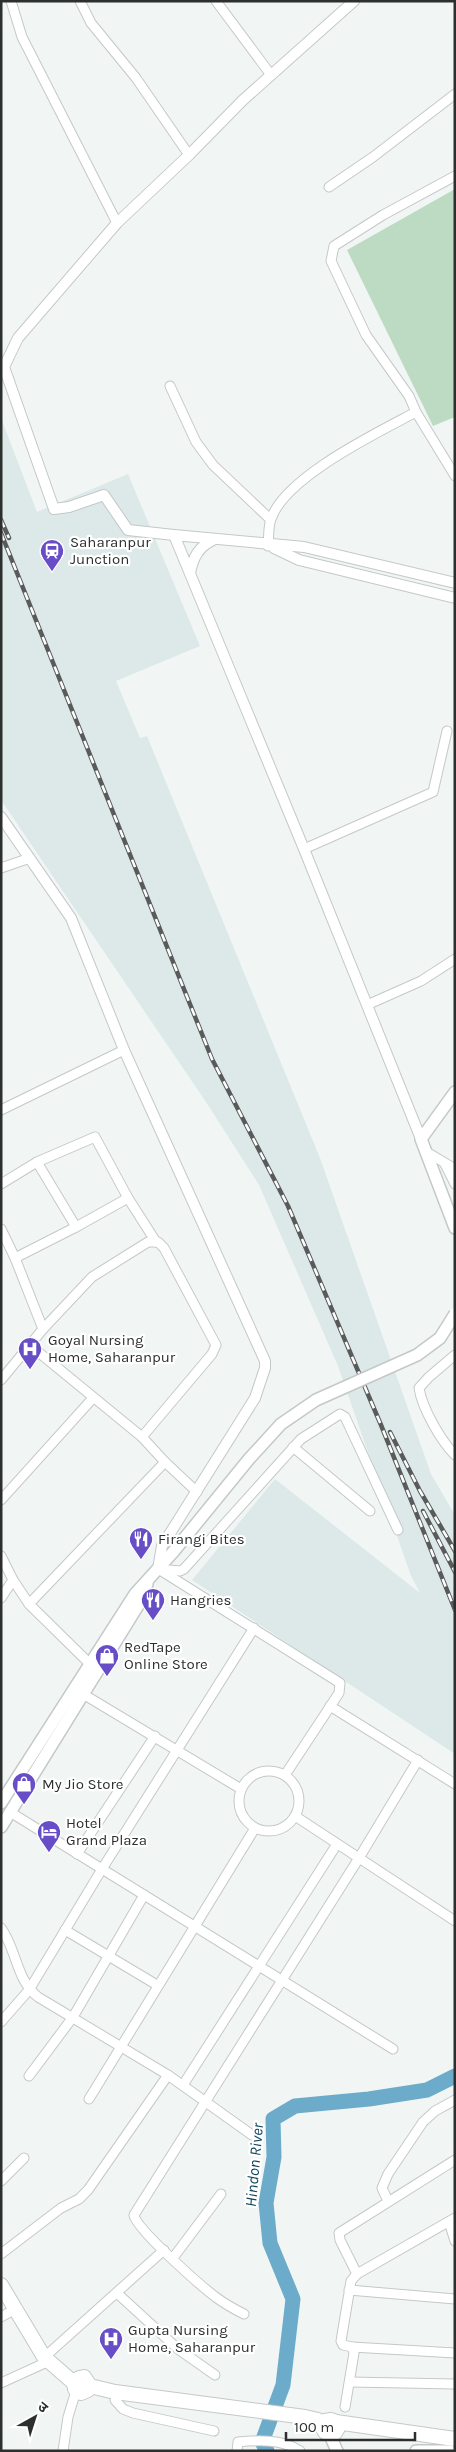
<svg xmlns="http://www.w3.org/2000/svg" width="456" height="2452" font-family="Karla,'Noto Sans Devanagari',sans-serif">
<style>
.built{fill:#dce9e8}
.green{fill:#bcdbc2}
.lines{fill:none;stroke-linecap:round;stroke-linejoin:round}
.river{stroke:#6cacca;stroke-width:15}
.minor-casing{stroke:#c4c8c8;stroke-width:11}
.tertiary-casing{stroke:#c4c8c8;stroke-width:12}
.secondary-casing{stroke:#c4c8c8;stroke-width:14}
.trunk-casing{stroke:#c4c8c8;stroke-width:16}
.minor{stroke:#fff;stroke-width:9}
.tertiary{stroke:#fff;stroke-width:10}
.secondary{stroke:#fff;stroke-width:11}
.trunk{stroke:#fff;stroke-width:14}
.rail-casing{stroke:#595b5a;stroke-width:4.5}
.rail{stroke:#fff;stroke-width:2.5;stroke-dasharray:8;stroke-linecap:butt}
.secondary-bridge-casing{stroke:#c4c8c8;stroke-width:14;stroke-linecap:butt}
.secondary-bridge{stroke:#fff;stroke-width:11}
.labels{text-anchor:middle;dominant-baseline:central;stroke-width:4.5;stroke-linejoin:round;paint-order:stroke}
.poi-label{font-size:15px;fill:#2d2e2e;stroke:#fff;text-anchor:start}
.water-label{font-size:16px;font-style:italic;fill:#10465b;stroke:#fff}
</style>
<rect width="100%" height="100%" fill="#f1f6f5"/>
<polygon class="built" points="1,418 37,512 128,474 200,646 116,681 140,738 147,736 320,1158 431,1474 455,1515 455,1754 192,1580 275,1479 420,1593 411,1576 338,1366 259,1185 208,1105 1,800"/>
<polygon class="green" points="455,189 455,417 433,426 347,250"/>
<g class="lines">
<polyline class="river" points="267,2451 262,2442 283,2385 293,2299 270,2243 266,2203 274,2157 273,2119 295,2106 369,2099 427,2090 455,2076"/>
<g class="minor-casing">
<g id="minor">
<polyline points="11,1 22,37 117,223"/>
<polyline points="80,1 91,23 136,78 189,155"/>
<polyline points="216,1 271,75"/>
<polyline points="329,187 373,157 455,94"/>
<polyline points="170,386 196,442 213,465 270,519"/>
<polyline points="416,412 455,476"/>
<path d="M268,546C269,537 268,527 271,519C285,477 377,433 416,412L409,396L366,335L331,261L334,246L383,215L455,176"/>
<polyline points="304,849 433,792 447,731"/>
<polyline points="1,868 30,858"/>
<polyline points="367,1005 421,981 455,959"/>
<polyline points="1,1110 124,1050"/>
<polyline points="425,1151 455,1169"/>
<polyline points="37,1162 95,1137 128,1198 156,1242"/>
<polyline points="445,1164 455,1184"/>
<polyline points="1,1184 37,1162 76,1227 15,1258"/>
<polyline points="76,1227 128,1198"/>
<polyline points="1,1229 15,1258 43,1329"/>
<polyline points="31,1346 142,1437"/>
<path d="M455,1355L429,1377L419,1388C422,1408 441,1441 455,1455"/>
<polyline points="1,1380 43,1329 92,1277 148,1242 158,1242 164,1248 216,1345 212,1354 142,1437 165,1462 197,1492"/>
<polyline points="293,1447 370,1511"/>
<polyline points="1,1500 93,1398"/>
<polyline points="1,1556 13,1580 1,1598"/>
<polyline points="158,1569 180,1571 184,1569 301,1439 340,1414 345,1417 398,1530"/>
<polyline points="160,1570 340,1683 339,1693 285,1775"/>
<polyline points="13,1580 29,1604 165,1462"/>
<polyline points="29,1604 93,1667"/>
<polyline points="83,1694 241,1789"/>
<polyline points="330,1706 455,1784"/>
<circle cx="269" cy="1801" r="30"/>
<polyline points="10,1812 393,2049"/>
<polyline points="295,1816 455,1921"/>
<polyline points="77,1854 155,1736"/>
<path d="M1,1928C17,1950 16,1980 38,1997L168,2075L252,2135"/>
<polyline points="65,1930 157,1985"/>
<polyline points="1,2022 29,1990 102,1869 254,1628"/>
<polyline points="29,2076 73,2017 144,1895"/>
<polyline points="183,2085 337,1844"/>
<polyline points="89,2099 255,1828"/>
<polyline points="1,2181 24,2158"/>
<polyline points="388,2201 382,2188 388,2174 423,2122 435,2111 455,2100"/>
<polyline points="449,2222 455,2241"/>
<polyline points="1,2254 61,2208 79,2199 88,2190 168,2075"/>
<polyline points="173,2258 221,2194"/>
<polyline points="357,2274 340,2240 339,2233 455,2160"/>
<polyline points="349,2290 455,2299"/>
<polyline points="118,2294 178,2349 215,2375"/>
<path d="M244,2314C234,2309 225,2304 217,2298C202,2287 136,2229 134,2215L359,1858L418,1760"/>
<polyline points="1,2317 15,2309"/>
<polyline points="352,2347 455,2353"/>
<polyline points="49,2353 164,2250"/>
<polyline points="350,2382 455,2384"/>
<polyline points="1,2383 47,2362"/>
<polyline points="115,2400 123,2409 133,2413 214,2431"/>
<polyline points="345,2407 354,2353 352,2347 343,2345 341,2341 351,2281 357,2274 455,2218"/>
<polyline points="63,2451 68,2417 76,2391"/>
<path d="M237,2451L238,2442C258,2440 283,2439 300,2451"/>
</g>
</g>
<g class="tertiary-casing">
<g id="tertiary">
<polyline points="174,535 128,530 104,495 69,507 54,509 4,367 18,338 117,223 189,155 243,100 354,1"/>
<polyline points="274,548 299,560 455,598"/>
<path d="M190,573C193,558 198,547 213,540"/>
<polyline points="1,817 71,918 124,1050 265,1361 265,1368 255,1398 162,1546 158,1569"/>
<polyline points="421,1139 304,849 174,535 304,547 455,583"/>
</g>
</g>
<g class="secondary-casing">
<g id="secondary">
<polyline points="455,1092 421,1139 455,1228"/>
<polyline points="1,1803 135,1594 174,1551"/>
<polyline points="1,1827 142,1599 147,1584"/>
<polyline points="330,2435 337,2451"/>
<polyline points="416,2451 450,2451"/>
</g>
</g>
<g class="trunk-casing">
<g id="trunk">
<polyline points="1,2285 44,2357 74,2383"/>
<polyline points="90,2386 88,2390 81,2393 75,2389 74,2383 79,2378 84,2377 90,2386 115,2392 305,2417 318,2420 325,2432 330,2435 335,2433 338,2428 336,2422 331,2420 325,2421 323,2427"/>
<polyline points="336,2422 455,2439"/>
</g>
</g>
<use href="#minor" class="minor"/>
<use href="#tertiary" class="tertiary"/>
<use href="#secondary" class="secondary"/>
<use href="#trunk" class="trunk"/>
<g class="rail-casing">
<g id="rail">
<polyline points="1,520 9,538"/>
<polyline points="1,533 212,1059 288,1206 381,1425 455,1610"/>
<polyline points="390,1432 420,1491 455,1551"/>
<polyline points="423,1511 455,1572"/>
</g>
</g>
<use href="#rail" class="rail"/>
<g class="secondary-bridge-casing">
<polyline id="secondary-bridge" points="174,1551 249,1459 281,1424 316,1400 417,1355 440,1338 455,1314"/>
</g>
<use href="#secondary-bridge" class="secondary-bridge"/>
</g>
<defs>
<g id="station-pin" transform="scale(1.25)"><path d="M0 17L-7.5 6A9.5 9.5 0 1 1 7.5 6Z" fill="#674ec7" stroke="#fff"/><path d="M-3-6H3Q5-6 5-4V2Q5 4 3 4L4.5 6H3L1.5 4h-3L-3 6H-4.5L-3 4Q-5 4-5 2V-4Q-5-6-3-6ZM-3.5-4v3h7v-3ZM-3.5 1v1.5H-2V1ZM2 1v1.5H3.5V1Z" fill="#fff"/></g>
<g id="hospital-pin" transform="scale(1.25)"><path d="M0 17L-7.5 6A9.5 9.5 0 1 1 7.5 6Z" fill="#674ec7" stroke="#fff"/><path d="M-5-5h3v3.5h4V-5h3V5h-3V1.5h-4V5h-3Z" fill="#fff"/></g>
<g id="restaurant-pin" transform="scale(1.25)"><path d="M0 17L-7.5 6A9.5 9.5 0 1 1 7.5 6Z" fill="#674ec7" stroke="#fff"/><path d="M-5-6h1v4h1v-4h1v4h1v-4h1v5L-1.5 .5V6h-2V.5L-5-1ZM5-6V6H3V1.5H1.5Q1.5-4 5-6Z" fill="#fff"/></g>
<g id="shop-pin" transform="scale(1.25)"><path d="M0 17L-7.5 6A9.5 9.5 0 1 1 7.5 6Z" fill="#674ec7" stroke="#fff"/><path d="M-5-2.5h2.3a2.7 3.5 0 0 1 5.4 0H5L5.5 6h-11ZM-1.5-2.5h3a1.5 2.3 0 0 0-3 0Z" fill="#fff"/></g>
<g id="hotel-pin" transform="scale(1.25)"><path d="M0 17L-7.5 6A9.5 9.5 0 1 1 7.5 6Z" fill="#674ec7" stroke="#fff"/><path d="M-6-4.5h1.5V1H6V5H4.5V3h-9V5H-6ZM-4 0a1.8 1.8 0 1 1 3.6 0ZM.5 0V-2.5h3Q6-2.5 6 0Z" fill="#fff"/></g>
</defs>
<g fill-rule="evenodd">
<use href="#station-pin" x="52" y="551"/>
<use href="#hospital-pin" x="30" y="1349"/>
<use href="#restaurant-pin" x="141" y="1539"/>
<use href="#restaurant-pin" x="153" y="1600"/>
<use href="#shop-pin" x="107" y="1656"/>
<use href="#shop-pin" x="24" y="1784"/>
<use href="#hotel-pin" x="49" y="1832"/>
<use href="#hospital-pin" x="111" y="2339"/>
</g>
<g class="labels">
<g class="poi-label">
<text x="70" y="542">Saharanpur<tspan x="70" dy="17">Junction</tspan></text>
<text x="48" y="1340">Goyal Nursing<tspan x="48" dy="17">Home, Saharanpur</tspan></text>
<text x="158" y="1539">Firangi Bites</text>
<text x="170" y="1600">Hangries</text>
<text x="124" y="1647">RedTape<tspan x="124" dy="17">Online Store</tspan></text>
<text x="42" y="1784">My Jio Store</text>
<text x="66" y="1823">Hotel<tspan x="66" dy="17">Grand Plaza</tspan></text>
<text x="128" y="2330">Gupta Nursing<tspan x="128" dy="17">Home, Saharanpur</tspan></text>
</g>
<g class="water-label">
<text transform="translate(254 2165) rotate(-85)">Hindon River</text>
</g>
</g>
<rect width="456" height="2452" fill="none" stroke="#2d2e2e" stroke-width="5"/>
<g transform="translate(35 2417) rotate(39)" stroke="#ffffff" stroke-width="4" paint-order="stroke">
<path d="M0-4L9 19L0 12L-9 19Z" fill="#2d2e2e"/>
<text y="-8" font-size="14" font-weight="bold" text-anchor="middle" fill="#2d2e2e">उ</text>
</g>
<path d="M286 2432v8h129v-8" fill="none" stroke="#2d2e2e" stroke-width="2.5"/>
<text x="294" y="2432" font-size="15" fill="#2d2e2e" stroke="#ffffff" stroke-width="4" paint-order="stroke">100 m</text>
</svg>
